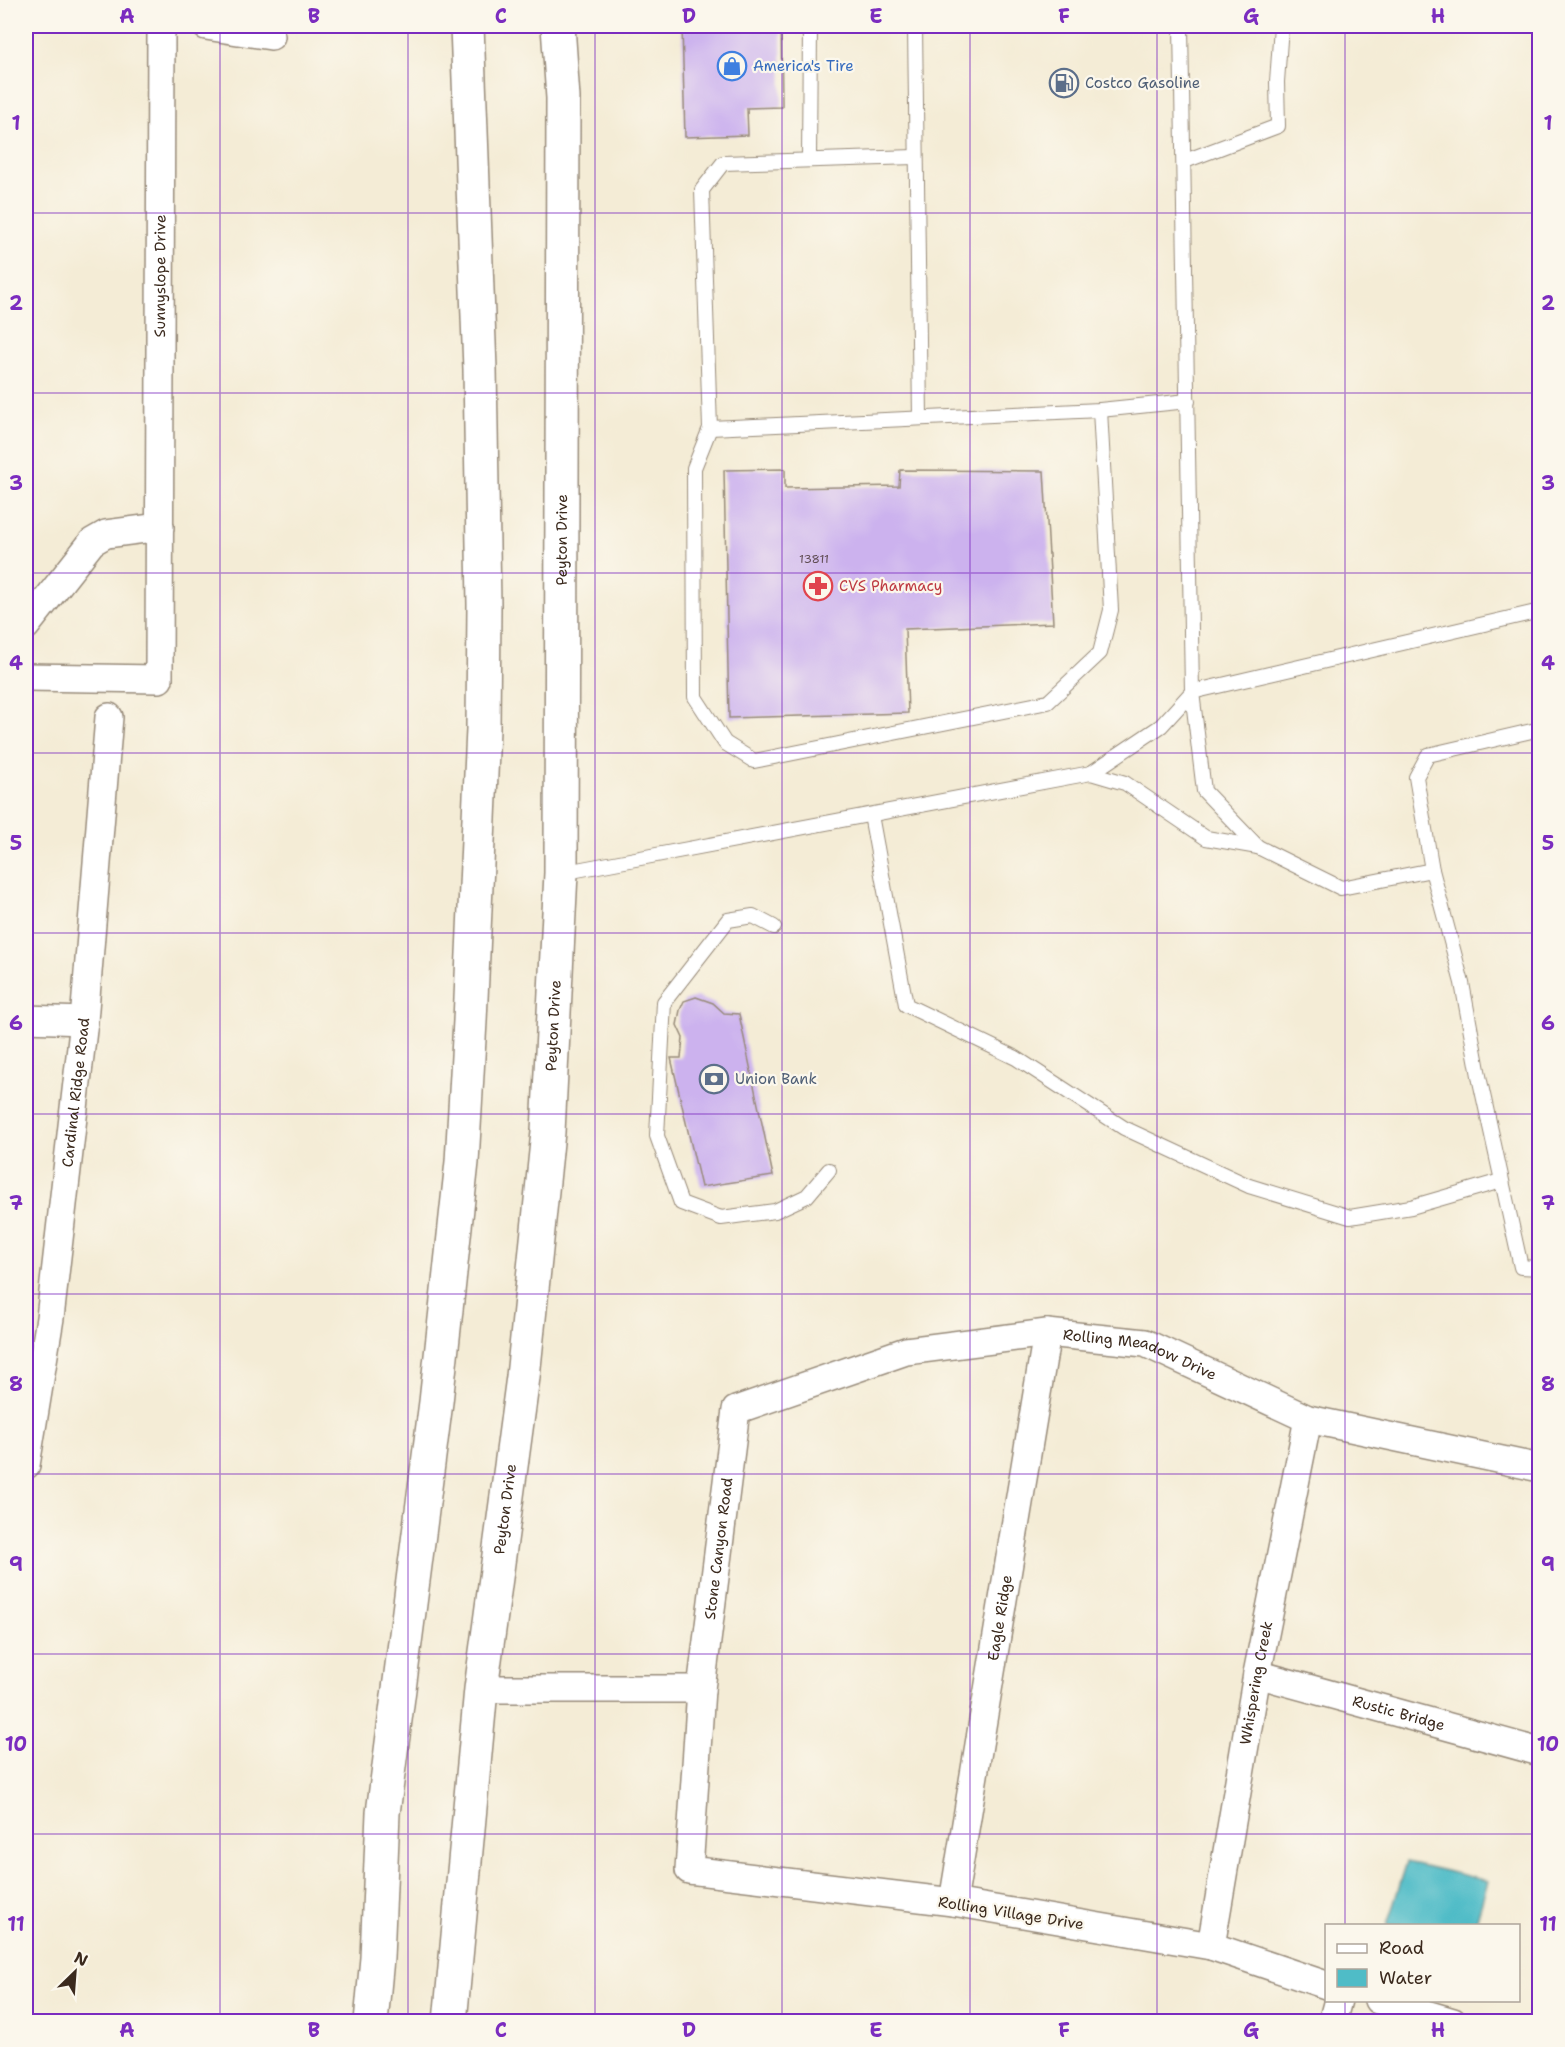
<svg xmlns="http://www.w3.org/2000/svg" width="1565" height="2047" font-family="'Shantell Sans',sans-serif">
<style>
.water{fill:#4fbcc7;stroke:#457372;stroke-width:1.5}
.building{fill:#ccb2ee}
.lines{fill:none;stroke-linecap:round;stroke-linejoin:round}
.lane-casing{stroke:#988b7a;stroke-width:16}
.street-casing{stroke:#988b7a;stroke-width:30}
.primary-casing{stroke:#988b7a;stroke-width:36}
.lane{stroke:#fff;stroke-width:14}
.street{stroke:#fff;stroke-width:27}
.primary{stroke:#fff;stroke-width:33}
.grid{fill:none;stroke:#7b2cbf;stroke-width:1.5;stroke-opacity:0.55}
.labels{text-anchor:middle;dominant-baseline:central;stroke-width:4.5;stroke-linejoin:round;paint-order:stroke}
.number-label{font-size:12px;fill:#5f4c52}
.shop-label{font-size:15px;fill:#366cbe;stroke:#fbf7ec;text-anchor:start}
.service-label{font-size:15px;fill:#4e5e75;stroke:#fbf7ec;text-anchor:start}
.street-label{font-size:15px;fill:#3b2a1e;stroke:#fbf7ec}
.health-label{font-size:15px;fill:#be3a42;stroke:#fbf7ec;text-anchor:start}
.neatline{fill:none;stroke:#7b2cbf;stroke-width:2}
.grid-label{font-size:20px;text-anchor:middle;font-weight:bold;fill:#7b2cbf}
</style>
<rect width="100%" height="100%" fill="#fbf7ec"/>
<filter id="ink" filterUnits="userSpaceOnUse"><feTurbulence type="fractalNoise" baseFrequency=".0167" numOctaves="2"/><feDisplacementMap in="SourceGraphic" scale="12" xChannelSelector="R" yChannelSelector="G"/><feConvolveMatrix kernelMatrix="1 2 1 2 8 2 1 2 1" color-interpolation-filters="sRGB"/></filter>
<filter id="wash" filterUnits="userSpaceOnUse"><feTurbulence type="fractalNoise" baseFrequency=".008" numOctaves="4" result="noise"/><feDisplacementMap in="SourceGraphic" scale="24" xChannelSelector="R" yChannelSelector="G"/><feGaussianBlur stdDeviation="1.35" result="paint"/><feColorMatrix in="noise" values="0 0 0 0 0 0 0 0 0 0 0 0 0 0 0 0 0 1.4 0 .05"/><feComposite in="paint" operator="in"/></filter>
<g filter="url(#wash)">
<rect width="100%" height="100%" fill="#f4ecd6"/>
<polygon class="water" points="1407,1862 1488,1881 1475,1925 1387,1925"/>
<g id="blocks">
<g class="building">
<polygon points="682,26 781,26 782,107 747,108 748,135 685,137"/>
<polygon points="785,469 785,488 899,486 900,470 1044,471 1053,623 905,629 908,713 729,718 724,470"/>
<polygon points="696,997 713,1003 724,1013 739,1014 773,1176 701,1187 671,1058 681,1058 683,1038 677,1025 680,1010 684,1001"/>
</g>
</g>
</g>
<g filter="url(#ink)">
<use href="#blocks" fill-opacity="0" stroke="#988b7a" stroke-width="1.5"/>
<g class="lines">
<g class="lane-casing">
<g id="lane">
<polyline points="915,26 920,418"/>
<polyline points="1181,26 1192,692 1204,791 1258,847 1341,888 1432,870 1462,983 1480,1081 1521,1267 1540,1268"/>
<polyline points="915,157 723,163 702,190 710,428 694,468 695,697 725,743 754,761 1048,702 1100,653 1111,610 1100,410"/>
<polyline points="809,160 810,26"/>
<polyline points="1185,161 1278,126 1277,82 1281,26"/>
<polyline points="710,428 1100,410 1188,401"/>
<polyline points="1091,773 1125,783 1206,838 1258,847"/>
<polyline points="871,815 906,1005 1016,1058 1124,1128 1249,1186 1350,1217 1411,1207 1501,1181"/>
<polyline points="1432,870 1416,777 1428,755 1540,729"/>
<polyline points="561,873 1091,773 1161,726 1192,692 1540,611"/>
<polyline points="774,927 753,916 728,920 664,1002 657,1136 681,1203 721,1218 775,1211 807,1196 829,1170"/>
</g>
</g>
<g class="street-casing">
<g id="street">
<polyline points="206,26 271,36"/>
<polyline points="26,626 92,542 106,534 160,527"/>
<path id="s1" d="M26,677L159,679L161,26"/>
<polyline points="26,1019 84,1021"/>
<path id="s2" d="M26,1465L50,1318L84,1021L109,717"/>
<path id="s3" d="M1257,1674L1540,1752"/>
<polyline points="481,1689 701,1689"/>
<path id="s4" d="M953,1902L1047,1333"/>
<path id="s5" d="M1211,1946L1257,1674L1308,1419"/>
<path id="s6" d="M1326,1985L1211,1946L953,1902L689,1870L701,1689L736,1410L906,1351L1047,1333L1145,1343L1308,1419L1540,1468"/>
<polyline points="1378,2000 1453,2022"/>
<polyline points="1332,2022 1338,2000"/>
</g>
</g>
<g class="primary-casing">
<g id="primary">
<polyline points="371,2022 377,1958 383,1813 436,1402 462,1162 470,1021 483,729 484,605 480,369 467,26"/>
<path id="s7" d="M450,2022L481,1689L523,1377L548,1132L561,873L563,98L558,26"/>
</g>
</g>
<use href="#lane" class="lane"/>
<use href="#street" class="street"/>
<use href="#primary" class="primary"/>
</g>
</g>
<path class="grid" d="M220,26V2022M408,26V2022M595,26V2022M782,26V2022M970,26V2022M1157,26V2022M1345,26V1926M26,213H1540M26,393H1540M26,573H1540M26,753H1540M26,933H1540M26,1114H1540M26,1294H1540M26,1474H1540M26,1654H1540M26,1834H1540M1345,2000V2022"/>
<defs>
<g id="shop-ring" transform="scale(1.5)"><circle r="9.5" fill="#fbf7ec" stroke="#3f7fe0" stroke-width="1.5"/><path d="M-5-2.5h2.3a2.7 3.5 0 0 1 5.4 0H5L5.5 6h-11ZM-1.5-2.5h3a1.5 2.3 0 0 0-3 0Z" fill="#3f7fe0"/></g>
<g id="fuel-ring" transform="scale(1.5)"><circle r="9.5" fill="#fbf7ec" stroke="#5c6f8a" stroke-width="1.5"/><path d="M-5.5-6h7V0h2V4h1.3V-2.5L3-4.5l.8-.8L6-3V5H2.5V1h-1V6h-7ZM-4.2-4.7v3.2H.2V-4.7Z" fill="#5c6f8a"/></g>
<g id="pharmacy-ring" transform="scale(1.5)"><circle r="9.5" fill="#fbf7ec" stroke="#e0444e" stroke-width="1.5"/><path d="M-2-6h4v4h4v4h-4v4h-4v-4h-4v-4h4Z" fill="#e0444e"/></g>
<g id="bank-ring" transform="scale(1.5)"><circle r="9.5" fill="#fbf7ec" stroke="#5c6f8a" stroke-width="1.5"/><path d="M-6-4H6V4H-6ZM0-2.3a2.3 2.3 0 1 0 0 4.6a2.3 2.3 0 1 0 0-4.6Z" fill="#5c6f8a"/></g>
</defs>
<g fill-rule="evenodd">
<use href="#shop-ring" x="732" y="66"/>
<use href="#fuel-ring" x="1064" y="83"/>
<use href="#pharmacy-ring" x="818" y="586"/>
<use href="#bank-ring" x="714" y="1079"/>
</g>
<g class="labels">
<g class="number-label">
<text x="814" y="559">13811</text>
</g>
<g class="shop-label">
<text x="753" y="66">America's Tire</text>
</g>
<g class="service-label">
<text x="1085" y="83">Costco Gasoline</text>
<text x="735" y="1079">Union Bank</text>
</g>
<g class="street-label">
<text stroke="none"><textPath href="#s1" startOffset="536">Sunnyslope Drive</textPath></text>
<text stroke="none"><textPath href="#s7" startOffset="1488">Peyton Drive</textPath></text>
<text stroke="none"><textPath href="#s7" startOffset="1002">Peyton Drive</textPath></text>
<text stroke="none"><textPath href="#s2" startOffset="376">Cardinal Ridge Road</textPath></text>
<text stroke="none"><textPath href="#s6" startOffset="1530">Rolling Meadow Drive</textPath></text>
<text stroke="none"><textPath href="#s7" startOffset="516">Peyton Drive</textPath></text>
<text stroke="none"><textPath href="#s6" startOffset="972">Stone Canyon Road</textPath></text>
<text stroke="none"><textPath href="#s4" startOffset="288">Eagle Ridge</textPath></text>
<text stroke="none"><textPath href="#s5" startOffset="267">Whispering Creek</textPath></text>
<text stroke="none"><textPath href="#s3" startOffset="147">Rustic Bridge</textPath></text>
<text transform="translate(1011 1913) rotate(9)">Rolling Village Drive</text>
</g>
<g class="health-label">
<text x="839" y="586">CVS Pharmacy</text>
</g>
</g>
<rect width="1565" height="2047" fill="none" stroke="#fbf7ec" stroke-width="66"/>
<rect x="1325" y="1924" width="195" height="78" fill="#fbf7ec" stroke="#aea59a" stroke-width="1.5"/>
<rect x="1337" y="1944" width="30" height="9" fill="#ffffff" stroke="#aea59a" stroke-width="1.5"/>
<text x="1379" y="1954" font-size="18" fill="#3b2a1e">Road</text>
<rect x="1337" y="1969" width="30" height="18" fill="#4fbcc7" stroke="#aea59a" stroke-width="1.5"/>
<text x="1379" y="1984" font-size="18" fill="#3b2a1e">Water</text>
<g transform="translate(75 1972) rotate(25)" stroke="#fbf7ec" stroke-width="4.5" paint-order="stroke">
<path d="M0-4.5L10 22L0 15L-10 22Z" fill="#3b2a1e"/>
<text y="-9" font-size="16" font-weight="bold" text-anchor="middle" fill="#3b2a1e">N</text>
</g>
<rect x="33" y="33" width="1499" height="1981" class="neatline"/>
<g class="grid-label">
<text x="127" y="23">A</text>
<text x="314" y="23">B</text>
<text x="501" y="23">C</text>
<text x="689" y="23">D</text>
<text x="876" y="23">E</text>
<text x="1064" y="23">F</text>
<text x="1251" y="23">G</text>
<text x="1438" y="23">H</text>
<text x="16" y="130">1</text>
<text x="1548" y="130">1</text>
<text x="16" y="310">2</text>
<text x="1548" y="310">2</text>
<text x="16" y="490">3</text>
<text x="1548" y="490">3</text>
<text x="16" y="670">4</text>
<text x="1548" y="670">4</text>
<text x="16" y="850">5</text>
<text x="1548" y="850">5</text>
<text x="16" y="1030">6</text>
<text x="1548" y="1030">6</text>
<text x="16" y="1210">7</text>
<text x="1548" y="1210">7</text>
<text x="16" y="1391">8</text>
<text x="1548" y="1391">8</text>
<text x="16" y="1571">9</text>
<text x="1548" y="1571">9</text>
<text x="16" y="1751">10</text>
<text x="1548" y="1751">10</text>
<text x="16" y="1931">11</text>
<text x="1548" y="1931">11</text>
<text x="127" y="2037">A</text>
<text x="314" y="2037">B</text>
<text x="501" y="2037">C</text>
<text x="689" y="2037">D</text>
<text x="876" y="2037">E</text>
<text x="1064" y="2037">F</text>
<text x="1251" y="2037">G</text>
<text x="1438" y="2037">H</text>
</g>
</svg>
